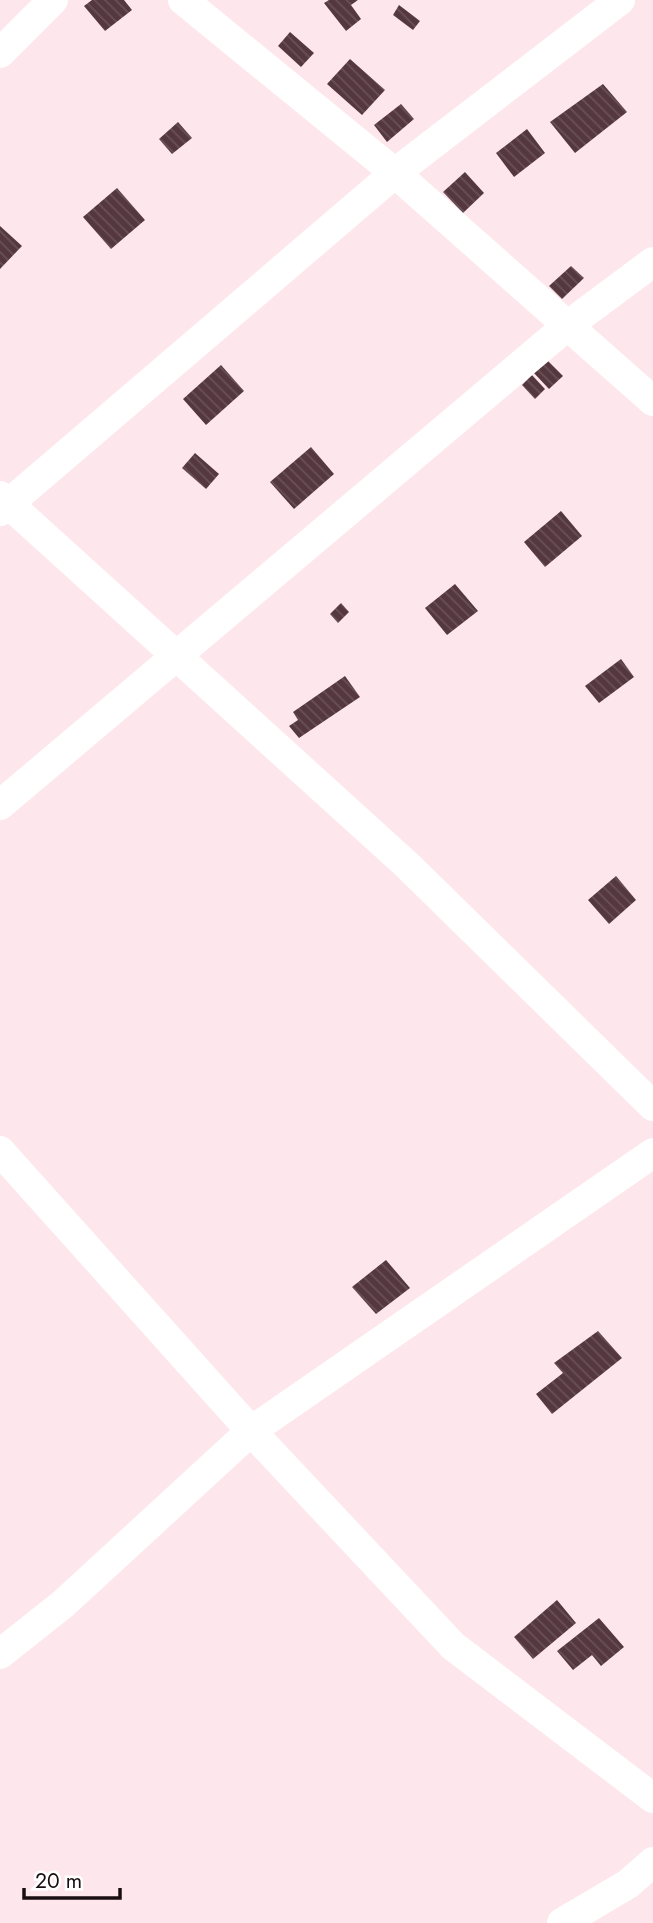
<svg xmlns="http://www.w3.org/2000/svg" width="653" height="1923" font-family="Jost,sans-serif">
<style>
.building{fill:url(#building-back-hatch)}
.lines{fill:none;stroke-linecap:round;stroke-linejoin:round}
.minor{stroke:#fff;stroke-width:30}
</style>
<defs>
<pattern id="building-back-hatch" width="6" height="6" patternUnits="userSpaceOnUse" patternTransform="scale(1.75)"><rect width="6" height="6" fill="#55383f"/><path d="M-1 5l2 2M0 0l6 6M5-1l2 2" fill="none" stroke="#695157"/></pattern>
</defs>
<rect width="100%" height="100%" fill="#fee7ec"/>
<g class="building">
<polygon points="92,0 124,0 132,10 105,31 84,6"/>
<polygon points="329,0 358,0 351,5 361,19 346,31 324,3"/>
<polygon points="399,5 420,21 413,30 393,15"/>
<polygon points="290,32 314,53 301,67 278,46"/>
<polygon points="350,59 385,90 362,115 327,84"/>
<polygon points="603,84 627,112 575,153 550,122"/>
<polygon points="401,104 414,119 387,142 374,125"/>
<polygon points="178,122 192,138 172,154 159,139"/>
<polygon points="527,129 545,153 514,177 496,153"/>
<polygon points="465,172 484,193 463,213 443,192"/>
<polygon points="117,188 145,220 111,249 83,217"/>
<polygon points="0,226 22,246 0,269"/>
<polygon points="571,266 584,278 562,299 549,286"/>
<polygon points="546,359 563,376 549,389 533,372"/>
<polygon points="221,365 244,391 206,425 183,399"/>
<polygon points="532,375 545,389 535,399 522,385"/>
<polygon points="311,447 334,474 294,509 270,482"/>
<polygon points="195,453 219,474 206,489 182,468"/>
<polygon points="561,511 582,536 545,567 524,542"/>
<polygon points="455,584 478,611 447,635 425,608"/>
<polygon points="341,603 349,612 338,623 330,614"/>
<polygon points="621,659 634,677 599,703 585,686"/>
<polygon points="345,676 360,697 299,738 289,726 298,720 293,712"/>
<polygon points="616,876 636,900 609,924 588,900"/>
<polygon points="386,1260 410,1288 376,1314 352,1287"/>
<polygon points="598,1331 622,1358 552,1414 536,1394 563,1373 554,1363"/>
<polygon points="557,1600 576,1623 533,1659 514,1637"/>
<polygon points="599,1618 624,1647 601,1666 592,1655 573,1670 557,1651"/>
</g>
<g class="lines">
<g class="minor">
<polyline points="183,0 395,173 653,401"/>
<polyline points="0,53 53,0"/>
<polyline points="0,496 407,865 653,1106"/>
<polyline points="0,511 395,173 620,0"/>
<polyline points="0,805 567,326 653,262"/>
<polyline points="0,1151 251,1431 453,1646 653,1798"/>
<polyline points="0,1654 63,1604 251,1431 653,1153"/>
<polyline points="562,1923 628,1884 653,1862"/>
</g>
</g>
<path d="M24 1888v10h96v-10" fill="none" stroke="#190e11" stroke-width="3.5"/>
<text x="35" y="1888" font-size="21" fill="#190e11" stroke="#ffffff" stroke-width="5" paint-order="stroke">20 m</text>
</svg>
